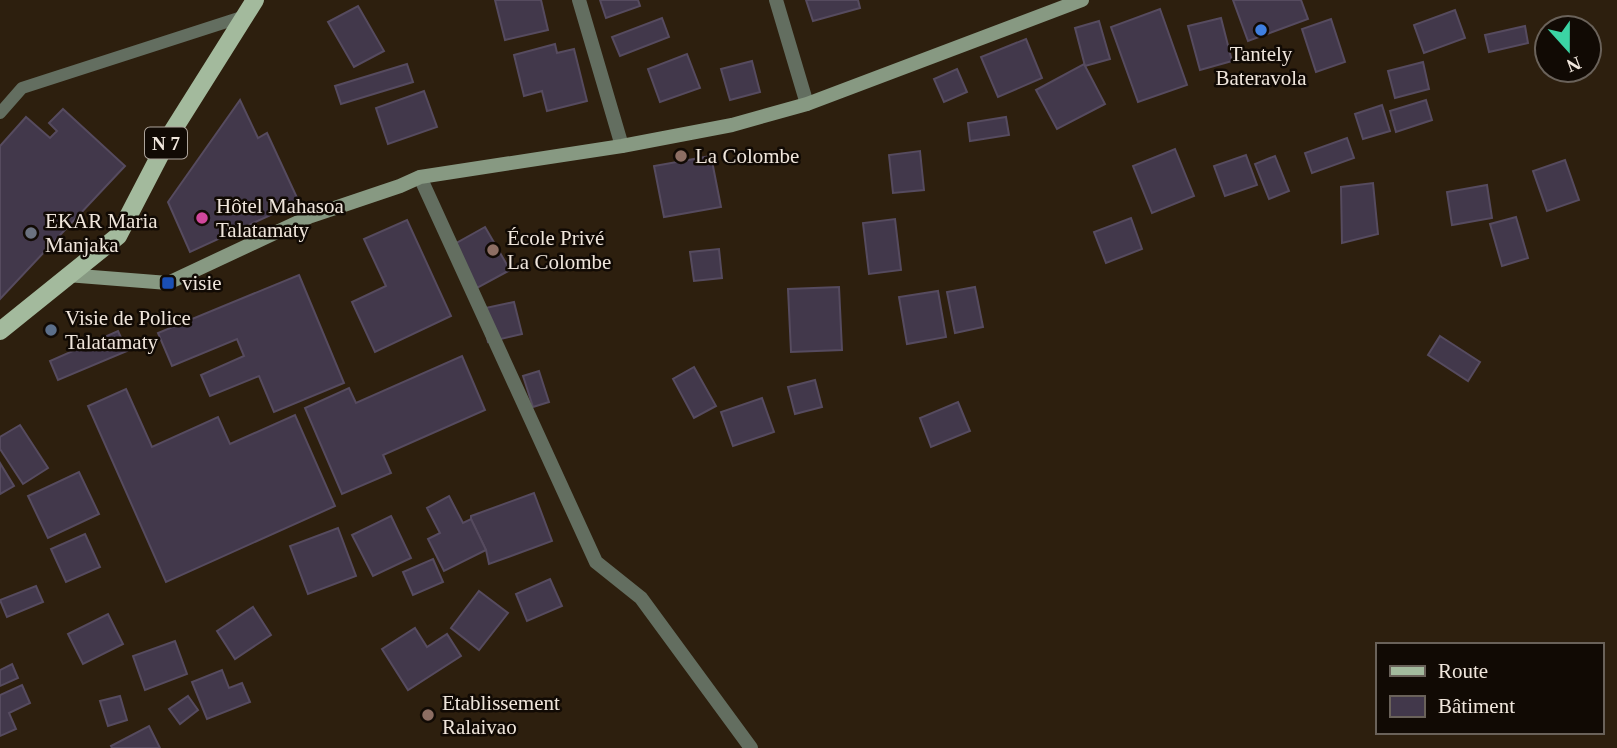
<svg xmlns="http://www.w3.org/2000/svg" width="1617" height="748" font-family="Georgia,serif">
  <rect width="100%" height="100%" fill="#2d1f0e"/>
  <g fill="#42384b" stroke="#564b5f" stroke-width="2">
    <polygon points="495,0 541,0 548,30 505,40"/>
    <polygon points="600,0 638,0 640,6 606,18"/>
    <polygon points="806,0 858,0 860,8 813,21"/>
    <polygon points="1233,0 1301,0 1308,19 1248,41"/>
    <polygon points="358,6 384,51 354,67 328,22"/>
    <polygon points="1160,9 1187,85 1138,102 1111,27"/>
    <polygon points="1455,10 1465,38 1424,53 1414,25"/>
    <polygon points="662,18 669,37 620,56 612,37"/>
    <polygon points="1221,18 1232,61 1200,70 1188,26"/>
    <polygon points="1331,19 1345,62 1316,72 1302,29"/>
    <polygon points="1099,21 1110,59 1085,66 1075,28"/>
    <polygon points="1525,26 1528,43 1489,52 1485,35"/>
    <polygon points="1026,39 1042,78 998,97 981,57"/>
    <polygon points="555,44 557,53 574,49 587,101 547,111 542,91 524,96 514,55"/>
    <polygon points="687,54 700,88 660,102 648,69"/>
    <polygon points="752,61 760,92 730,100 721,69"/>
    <polygon points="1423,62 1429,89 1395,98 1388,71"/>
    <polygon points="407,64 413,82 341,104 335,86"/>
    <polygon points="1084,64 1105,104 1057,129 1036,90"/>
    <polygon points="957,69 967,92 944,102 934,79"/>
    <polygon points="424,91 437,127 388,144 376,108"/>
    <polygon points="240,100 258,138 267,133 299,202 190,252 168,202"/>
    <polygon points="1426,100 1432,120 1396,132 1390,111"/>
    <polygon points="1382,105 1390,131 1363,139 1355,114"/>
    <polygon points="63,109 125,166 0,299 0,146 26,117 50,138 57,131 49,123"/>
    <polygon points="1006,117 1009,135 970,141 968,123"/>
    <polygon points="1347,138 1354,158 1312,173 1305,153"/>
    <polygon points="1175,149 1194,196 1152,213 1133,166"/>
    <polygon points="920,151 924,190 893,193 889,155"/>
    <polygon points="1246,155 1257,185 1225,196 1214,166"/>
    <polygon points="711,156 721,207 664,217 654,166"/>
    <polygon points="1275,156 1289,191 1269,199 1255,164"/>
    <polygon points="1565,160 1579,200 1547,211 1533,171"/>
    <polygon points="1373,183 1378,234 1342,243 1341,187"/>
    <polygon points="1487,185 1492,218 1452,225 1447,192"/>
    <polygon points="1516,217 1528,258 1502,266 1490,224"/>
    <polygon points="1131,218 1142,249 1106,263 1094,232"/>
    <polygon points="895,219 901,270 869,274 863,223"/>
    <polygon points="407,220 451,316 375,352 352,302 386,286 364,239"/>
    <polygon points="485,227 510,270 477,288 453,245"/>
    <polygon points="719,249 722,278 694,281 690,252"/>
    <polygon points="299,275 344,383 274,412 259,376 210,396 201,375 244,356 237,339 172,366 158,333"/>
    <polygon points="839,287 842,350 791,352 788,289"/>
    <polygon points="975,287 983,327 955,333 947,292"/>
    <polygon points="938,291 946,337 907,344 899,297"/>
    <polygon points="514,302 522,334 488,342 481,309"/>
    <polygon points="118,331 127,351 58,380 50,361"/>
    <polygon points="1440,336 1480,362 1468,381 1428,355"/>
    <polygon points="462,356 485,410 383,455 391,473 342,494 305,408 349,388 356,403"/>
    <polygon points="694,367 716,406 694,418 673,379"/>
    <polygon points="539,371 549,402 533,407 523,376"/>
    <polygon points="815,380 822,407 795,414 788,387"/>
    <polygon points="126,389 152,447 218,417 230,444 295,415 335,506 166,582 88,406"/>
    <polygon points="762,398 774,432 733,446 721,412"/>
    <polygon points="958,402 970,431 931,447 920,418"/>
    <polygon points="20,425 48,468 23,484 0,449 0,437"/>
    <polygon points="0,463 14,486 0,494"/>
    <polygon points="79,472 99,514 48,538 28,496"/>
    <polygon points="534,493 552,541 489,564 486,550 471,519 471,516"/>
    <polygon points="449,496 463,523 471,519 486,550 444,571 428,539 440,533 427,508"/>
    <polygon points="391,516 411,558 373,576 352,535"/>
    <polygon points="338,528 356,576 308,594 290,546"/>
    <polygon points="85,534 100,567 66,582 51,549"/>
    <polygon points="433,559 443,582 413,595 403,572"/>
    <polygon points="550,579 562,606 527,621 516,594"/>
    <polygon points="36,586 43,602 7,617 0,600"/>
    <polygon points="479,591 508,613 479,650 451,628"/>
    <polygon points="253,607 271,635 235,659 217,631"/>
    <polygon points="108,614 123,644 83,664 68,634"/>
    <polygon points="415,628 427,647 447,634 461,656 408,690 382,649"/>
    <polygon points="175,641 187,674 145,690 133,656"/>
    <polygon points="12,664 18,678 0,686 0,670"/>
    <polygon points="222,670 229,688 242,683 250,702 207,719 192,682"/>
    <polygon points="22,685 30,703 9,713 16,729 0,736 0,695"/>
    <polygon points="120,696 127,720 108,726 100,701"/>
    <polygon points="188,696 198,710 180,724 169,709"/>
    <polygon points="149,726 160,748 112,748 111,746"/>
  </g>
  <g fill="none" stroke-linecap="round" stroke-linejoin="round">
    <polyline stroke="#636e60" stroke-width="12" points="0,113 22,88 245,16"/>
    <g stroke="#636e60" stroke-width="14">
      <polyline points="579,0 622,146"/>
      <polyline points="776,0 807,104"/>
      <polyline points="420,177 596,562 641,598 751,748"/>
    </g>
    <polyline stroke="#879982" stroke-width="14" points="67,275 168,283 311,216 400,186 420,177 622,146 732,125 807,104 1082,0"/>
    <polyline stroke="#a3ba9d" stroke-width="18" points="0,331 118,236 172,132 255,0"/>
  </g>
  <circle fill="#3f7fe0" stroke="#110a04" stroke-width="2.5" cx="1261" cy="30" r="7"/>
  <g fill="#8d6e63" stroke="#110a04" stroke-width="2.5">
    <circle cx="681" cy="156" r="7"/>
    <circle cx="493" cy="250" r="7"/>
    <circle cx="428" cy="715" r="7"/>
  </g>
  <circle fill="#d1479c" stroke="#110a04" stroke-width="2.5" cx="202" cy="218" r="7"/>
  <circle fill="#6b7280" stroke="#110a04" stroke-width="2.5" cx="31" cy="233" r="7"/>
  <rect fill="#1a4fb4" stroke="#110a04" stroke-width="2.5" x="161" y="276" width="14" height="14" rx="3.5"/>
  <circle fill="#5c6f8a" stroke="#110a04" stroke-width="2.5" cx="51" cy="330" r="7"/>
  <g text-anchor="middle" stroke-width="5" stroke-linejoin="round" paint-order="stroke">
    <rect fill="#110a04" stroke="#ada49b" stroke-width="2" x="145" y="127.5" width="42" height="31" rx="5"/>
    <g font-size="19" font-weight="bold" fill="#f0e6dc">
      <text x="166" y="150">N 7</text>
    </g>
    <g font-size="21" fill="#f0e6dc" stroke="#110a04" text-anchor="start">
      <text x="1261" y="61" text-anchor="middle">Tantely<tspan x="1261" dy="24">Bateravola</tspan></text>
      <text x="695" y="163">La Colombe</text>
      <text x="216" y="213">Hôtel Mahasoa<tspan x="216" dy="24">Talatamaty</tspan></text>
      <text x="45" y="228">EKAR Maria<tspan x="45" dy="24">Manjaka</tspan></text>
      <text x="507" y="245">École Privé<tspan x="507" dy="24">La Colombe</tspan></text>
      <text x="182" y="290">visie</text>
      <text x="65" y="325">Visie de Police<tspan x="65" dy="24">Talatamaty</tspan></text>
      <text x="442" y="710">Etablissement<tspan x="442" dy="24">Ralaivao</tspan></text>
    </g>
  </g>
  <rect x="1376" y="643" width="228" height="91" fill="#110a04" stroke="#6a625a" stroke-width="2"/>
  <rect x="1390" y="666" width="35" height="10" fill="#a3ba9d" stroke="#6a625a" stroke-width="2"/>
  <text x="1438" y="678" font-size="21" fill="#f0e6dc">Route</text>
  <rect x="1390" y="696" width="35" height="21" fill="#42384b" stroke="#6a625a" stroke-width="2"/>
  <text x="1438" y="713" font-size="21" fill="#f0e6dc">Bâtiment</text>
  <g transform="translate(1568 49) rotate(159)"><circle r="33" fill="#110a04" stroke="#6a625a" stroke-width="2"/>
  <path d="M0-5L12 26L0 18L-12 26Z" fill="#3bd4a4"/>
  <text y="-10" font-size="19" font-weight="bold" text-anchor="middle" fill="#f0e6dc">N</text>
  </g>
</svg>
